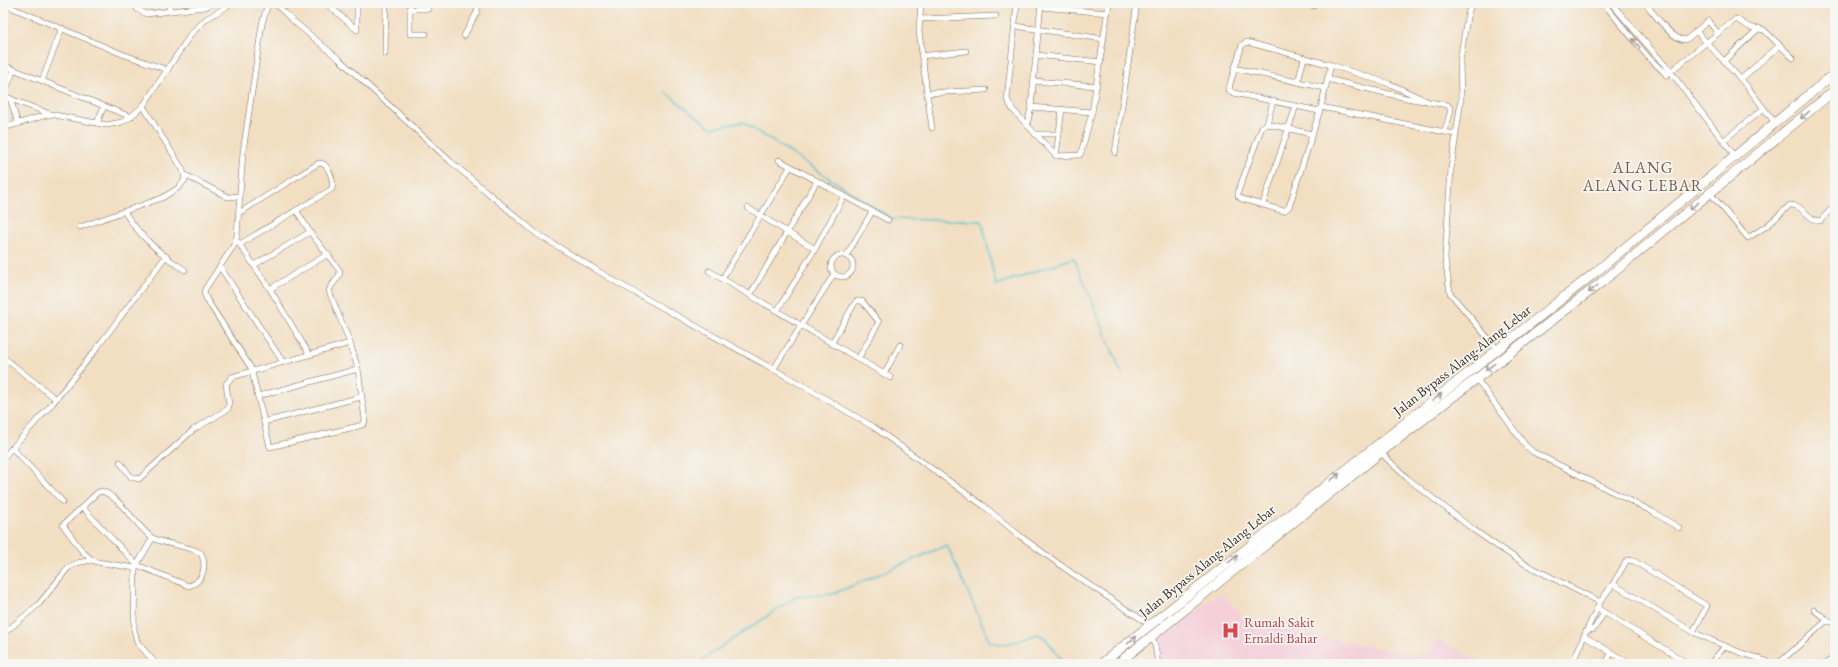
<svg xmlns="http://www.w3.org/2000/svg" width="1838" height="667" font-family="'EB Garamond',serif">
  <rect width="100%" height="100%" fill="#f6f6f2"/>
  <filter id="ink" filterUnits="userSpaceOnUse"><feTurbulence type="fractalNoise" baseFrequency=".025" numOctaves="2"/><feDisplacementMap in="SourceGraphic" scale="8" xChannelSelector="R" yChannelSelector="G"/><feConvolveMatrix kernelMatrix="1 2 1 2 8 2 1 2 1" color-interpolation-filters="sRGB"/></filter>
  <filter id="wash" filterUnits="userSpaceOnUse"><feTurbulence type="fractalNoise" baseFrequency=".012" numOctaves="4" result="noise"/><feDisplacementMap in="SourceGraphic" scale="16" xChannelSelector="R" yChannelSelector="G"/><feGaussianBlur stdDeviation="0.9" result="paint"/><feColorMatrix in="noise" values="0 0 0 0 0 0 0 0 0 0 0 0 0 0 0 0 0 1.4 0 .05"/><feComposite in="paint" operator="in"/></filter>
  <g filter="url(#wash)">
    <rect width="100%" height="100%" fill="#f2dfc2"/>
    <polygon fill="#f5cfda" points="1221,593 1248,622 1427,658 1437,639 1485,664 1160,664 1157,642"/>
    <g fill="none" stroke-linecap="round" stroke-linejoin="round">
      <g stroke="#56c3cf" stroke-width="1.5">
        <polyline points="665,92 711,128 743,122 892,219 982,221 996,285 1074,258 1122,374"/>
        <path d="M 703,664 L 703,659 L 796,597 L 833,594 L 947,545 L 990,642 C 1006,647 1022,640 1037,634 L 1044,637 L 1065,664"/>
      </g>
    </g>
  </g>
  <g filter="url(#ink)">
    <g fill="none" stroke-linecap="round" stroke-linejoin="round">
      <defs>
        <g id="street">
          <polyline points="136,3 137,9 146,14 205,7 215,3"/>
          <polyline points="168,3 170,10"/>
          <path d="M 268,3 L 262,24 L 243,152 L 237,235 L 234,245 L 205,289 L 204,293 L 207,300 L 251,368 L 270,447 L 359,426 L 364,424 L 365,420 L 358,369 L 350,343 L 329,291 C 331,283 340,279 340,271 L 310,232 L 296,210"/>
          <polyline points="275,3 291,19 340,60 450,161 537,234 618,283 811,390 875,428 984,506 1020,536 1073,574 1150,625"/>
          <polyline points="326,3 357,30 357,3"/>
          <polyline points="410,3 410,34 426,34"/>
          <polyline points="921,3 919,31 927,93 986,90"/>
          <polyline points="1017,3 1007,99 1013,110 1056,156 1080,155 1081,153 1092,112 1109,3"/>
          <polyline points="1466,3 1471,5 1480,3"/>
          <polyline points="1603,3 1649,58 1667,75"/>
          <polyline points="1611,3 1670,71 1735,156"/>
          <path d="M 1645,3 C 1653,12 1675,45 1687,39 L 1708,21 L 1718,33"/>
          <polyline points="3,4 122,54 168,70"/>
          <polyline points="1471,5 1467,17 1460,61 1461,100 1451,169 1445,258 1450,293 1498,350"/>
          <polyline points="1313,6 1313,3"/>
          <polyline points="1041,7 1108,13"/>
          <polyline points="410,9 428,9"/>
          <polyline points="920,19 996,16"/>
          <polyline points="1015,26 1104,39"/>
          <polyline points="1696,31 1746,85 1775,123"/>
          <polyline points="464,36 477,12 478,3"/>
          <polyline points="385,54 386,3"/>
          <polyline points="1036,55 1101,62"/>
          <polyline points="921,56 966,51"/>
          <polyline points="1724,61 1759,28"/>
          <polyline points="3,65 131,117"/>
          <polyline points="1234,68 1325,88"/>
          <polyline points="1666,75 1736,19 1749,27 1764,30 1793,58"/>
          <polyline points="1327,79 1406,98 1423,101"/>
          <polyline points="1741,79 1780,45"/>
          <polyline points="42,81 62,28"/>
          <polyline points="1034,81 1097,86"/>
          <polyline points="1298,82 1304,58"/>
          <polyline points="927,93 932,128"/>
          <polyline points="3,96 50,114"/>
          <polyline points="3,97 14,69"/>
          <polyline points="10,98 18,124"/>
          <polyline points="1031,107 1092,112"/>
          <polyline points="1321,107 1331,65"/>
          <polyline points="1319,111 1234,93 1229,90 1230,84 1242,45 1247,42 1254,44 1331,65 1390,84 1429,102 1448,105 1451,110 1445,131"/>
          <polyline points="97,123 104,106"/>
          <polyline points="1267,124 1273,101"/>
          <polyline points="1027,125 1031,107 1041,3"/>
          <polyline points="3,128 50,114 107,125 122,122 129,118 143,106 191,34 206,19 233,3"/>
          <polyline points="1035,134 1059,134"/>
          <polyline points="1312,134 1272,125 1267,124 1262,127 1238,192 1238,196 1242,199 1284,211 1289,207 1321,107 1455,134"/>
          <polyline points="1724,140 1763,109"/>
          <polyline points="1115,153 1137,3"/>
          <polyline points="1056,156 1062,109"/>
          <polyline points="779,160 888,220"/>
          <polyline points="185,175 228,197 240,196"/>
          <path d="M 1710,193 L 1748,238 L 1768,225 L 1790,205 C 1803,204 1808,221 1820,221 L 1835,205"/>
          <polyline points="1263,204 1296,106"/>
          <polyline points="748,208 815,249"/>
          <path d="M 124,211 C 138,235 162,256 185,270"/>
          <path d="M 239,213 L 319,163 L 324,164 C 330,170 334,181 332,189 L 240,244"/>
          <polyline points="80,227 162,198 178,188 185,180 183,170 143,106"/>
          <polyline points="238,242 270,289 309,354"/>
          <circle cx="842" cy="266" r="11"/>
          <polyline points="846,256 872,212"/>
          <polyline points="254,265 310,232"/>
          <polyline points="220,267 283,362"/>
          <polyline points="709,271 891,378"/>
          <polyline points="722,279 790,167"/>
          <polyline points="270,289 328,254"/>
          <polyline points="750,295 817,181"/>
          <polyline points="777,311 815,249 844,196"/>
          <polyline points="831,344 856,301 862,301 879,322 858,359"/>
          <polyline points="3,357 56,399"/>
          <polyline points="773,370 834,274"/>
          <polyline points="884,374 900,345"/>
          <polyline points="1476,378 1526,446 1533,452 1653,512 1679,528"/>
          <polyline points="258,396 358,369"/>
          <polyline points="264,422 361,397"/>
          <polyline points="12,448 63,502"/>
          <polyline points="1379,451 1407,478 1474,530 1497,546 1525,564 1600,602 1613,584 1695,633 1739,652 1775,664"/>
          <polyline points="3,458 52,404 94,352 166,256"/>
          <polyline points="120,462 131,477 139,479 193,430 228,409 229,405 226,384 232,377 350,343"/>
          <polyline points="3,533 4,534"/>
          <polyline points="152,539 135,568 134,629 137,642 156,664"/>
          <polyline points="92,560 97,562 135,568"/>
          <polyline points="1613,584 1627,560 1634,561 1707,606 1693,632"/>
          <polyline points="1600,602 1584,636 1630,664"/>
          <polyline points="1597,608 1689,664"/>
          <polyline points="1814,610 1829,621"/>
          <polyline points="1586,631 1594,629 1604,613"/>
          <path d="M 3,634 L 39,604 L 68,568 L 77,563 L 92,560 L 82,551 L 63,525 L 97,493 L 101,491 C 117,494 138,527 151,537 C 160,544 188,545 201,553 C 207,566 204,581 189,586 L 137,565 L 82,507"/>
          <polyline points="1151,637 1155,645 1158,664"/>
          <polyline points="1572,664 1584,636"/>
          <polyline points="1606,664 1611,653"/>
          <polyline points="1710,664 1725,646"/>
          <polyline points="1778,664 1825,622 1829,621 1835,623"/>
          <polyline points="1826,664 1835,656"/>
        </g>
        <g id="highway">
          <polyline points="1101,664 1597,271 1835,73"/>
          <polyline points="1117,664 1380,453 1602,282 1835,90"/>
        </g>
      </defs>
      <use href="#street" stroke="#7b6957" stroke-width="6"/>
      <use href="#highway" stroke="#7b6957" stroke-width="10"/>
      <use href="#street" stroke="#fff" stroke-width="5"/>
      <use href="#highway" stroke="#fff" stroke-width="9"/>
    </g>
    <defs><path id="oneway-shaft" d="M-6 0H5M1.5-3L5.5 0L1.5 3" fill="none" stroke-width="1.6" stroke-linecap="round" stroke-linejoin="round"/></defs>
    <g stroke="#a79f9a">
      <use href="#oneway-shaft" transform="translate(1636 43) rotate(-130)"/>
      <use href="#oneway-shaft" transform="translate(1805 115) rotate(140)"/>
      <use href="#oneway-shaft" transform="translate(1694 206) rotate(141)"/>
      <use href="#oneway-shaft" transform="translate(1593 289) rotate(142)"/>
      <use href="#oneway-shaft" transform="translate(1490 367) rotate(143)"/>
      <use href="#oneway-shaft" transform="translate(1437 397) rotate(-38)"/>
      <use href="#oneway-shaft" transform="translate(1335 477) rotate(-38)"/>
      <use href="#oneway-shaft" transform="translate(1233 559) rotate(-38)"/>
      <use href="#oneway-shaft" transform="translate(1132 640) rotate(-39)"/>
    </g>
  </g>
  <defs>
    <symbol id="hospital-bare" viewBox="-9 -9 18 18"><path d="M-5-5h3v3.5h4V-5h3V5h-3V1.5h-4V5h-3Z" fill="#e0444e" stroke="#f6f6f2" stroke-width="2.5" paint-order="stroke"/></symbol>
  </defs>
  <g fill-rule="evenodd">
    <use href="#hospital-bare" x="1218" y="618" width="25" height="25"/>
  </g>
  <g text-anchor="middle" stroke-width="3.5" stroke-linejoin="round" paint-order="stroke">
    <g font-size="14" fill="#3b2a1e" stroke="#f6f6f2">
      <text transform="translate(1462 360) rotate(-38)" y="5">Jalan Bypass Alang-Alang Lebar</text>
      <text transform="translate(1207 561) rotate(-39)" y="5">Jalan Bypass Alang-Alang Lebar</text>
    </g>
    <g font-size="14" fill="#be3a42" stroke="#f6f6f2" text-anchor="start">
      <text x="1244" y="627">Rumah Sakit<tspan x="1244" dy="16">Ernaldi Bahar</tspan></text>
    </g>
    <g font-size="16" letter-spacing="1" fill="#785b4d" stroke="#f6f6f2">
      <text x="1643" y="173">ALANG<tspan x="1643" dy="18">ALANG LEBAR</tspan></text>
    </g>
  </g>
  <rect width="1838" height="667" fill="none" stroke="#f6f6f2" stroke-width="16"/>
</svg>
